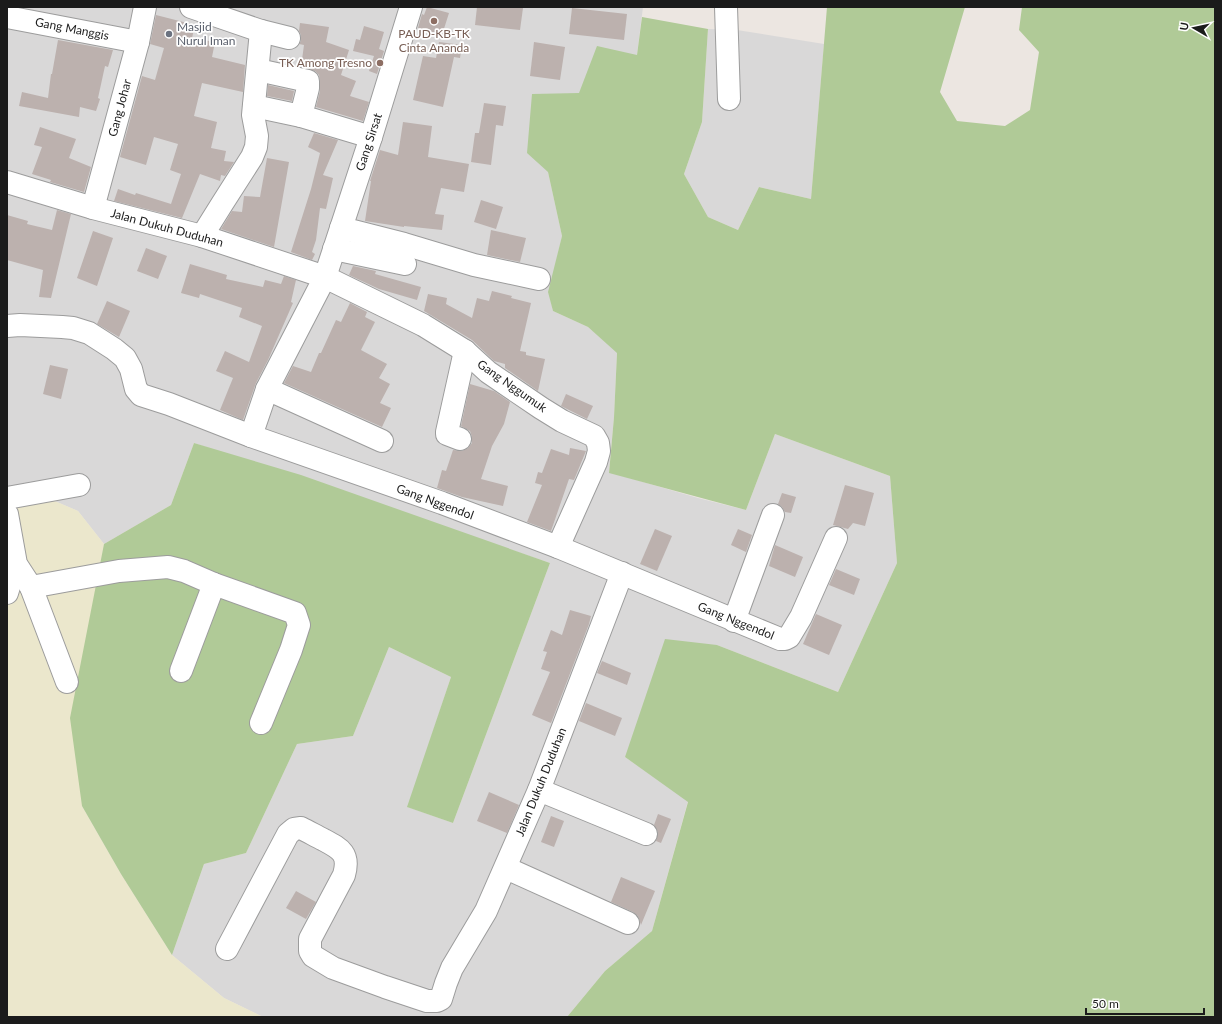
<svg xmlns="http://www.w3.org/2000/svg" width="1222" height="1024" font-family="Lato,sans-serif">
  <rect width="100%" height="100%" fill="#ece6e1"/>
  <g fill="#d9d8d8">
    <polygon points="7,7 643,7 637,55 579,93 548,172 562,236 549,292 553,311 588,327 617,352 614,417 609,472 698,498 746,510 775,434 890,476 897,563 838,692 717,645 625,757 688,801 652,931 605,971 567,1017 263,1017 224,998 172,955 204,864 246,853 297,744 353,736 389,647 451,677 408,807 453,823 550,563 194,443 171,505 104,544 78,511 36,493 7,500"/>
    <polygon points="708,29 737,30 824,44 811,199 759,187 738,230 708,217 684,174 702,122"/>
  </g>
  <polygon fill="#ebe7cc" points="36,493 78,511 104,544 85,649 82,806 121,874 172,955 224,998 263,1017 7,1017 7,500"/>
  <g fill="#b0ca97">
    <path d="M 827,7 L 965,7 L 940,92 L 957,121 L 1005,126 L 1030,110 L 1039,52 L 1019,30 L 1022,7 L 1215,7 L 1215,1017 L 567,1017 L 605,971 L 652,931 L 688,802 L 625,757 L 665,639 L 717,645 L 838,692 L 897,563 L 890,476 L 775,434 L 746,510 C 700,498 655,485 609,473 L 614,417 L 617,353 L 588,327 L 553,311 L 548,292 L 562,236 L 548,172 L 527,153 L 532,94 L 579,93 L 597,46 L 637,55 L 642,17 L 708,29 L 702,122 L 684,174 L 708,217 L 738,230 L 759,187 L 811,199 Z"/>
    <polygon points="194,443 301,475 550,563 453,823 407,807 451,677 389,647 353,736 297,744 246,853 204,864 172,955 121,874 82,806 70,718 104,544 171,505"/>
  </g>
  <g fill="#bcb1ae">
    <polygon points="427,7 449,13 442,35 418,28 422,14 424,15"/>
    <polygon points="477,7 523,8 520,30 475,25"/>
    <polygon points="572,8 627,14 624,40 569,34"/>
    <polygon points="156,15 195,25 192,38 215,42 212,57 245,65 243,92 202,83 194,116 217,122 211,148 226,151 224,161 234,162 225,176 221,175 220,181 200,174 182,218 114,201 118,189 135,195 136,193 171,204 181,174 170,170 178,144 154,137 146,165 120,157 142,76 155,80 164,48 150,44"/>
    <polygon points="300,23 329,27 326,42 349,50 341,75 356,81 350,96 369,102 363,121 316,107 320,91 320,81 319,75 315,71 301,67 304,45 299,44 301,41 301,35 299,31"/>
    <polygon points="364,26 384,32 379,49 384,51 377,74 369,71 374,56 353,51 356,39 360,40"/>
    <polygon points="58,40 113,50 108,67 105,66 98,98 100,99 96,111 80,107 79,117 19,106 22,92 48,98 51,74 52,74"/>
    <polygon points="439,42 462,45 460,58 454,57 443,107 413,100 423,56 436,58"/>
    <polygon points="534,42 565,47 560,80 530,76"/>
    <polygon points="268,85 294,91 292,101 267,96"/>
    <polygon points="484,103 506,106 503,126 496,125 491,165 471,162 475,133 479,133"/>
    <polygon points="403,122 432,126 428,157 469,164 464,192 441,188 435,214 444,215 442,230 404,226 404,227 365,221 371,181 370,181 380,150 398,155"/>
    <polygon points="40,127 76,139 69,158 91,167 84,192 50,182 51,180 32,174 42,147 34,145"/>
    <polygon points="314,133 338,140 323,175 333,178 326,209 320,208 316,240 312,252 315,254 312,260 291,252 311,189 320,153 308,147"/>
    <polygon points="267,158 289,162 274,247 221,229 232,211 242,212 244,196 260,197"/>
    <polygon points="481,200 503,207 496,229 474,222"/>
    <polygon points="57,210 71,214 51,298 39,297 43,270 7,260 7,215 28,221 27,224 52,230"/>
    <polygon points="491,230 526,238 520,262 487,255"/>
    <polygon points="93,231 113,238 97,286 77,278"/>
    <polygon points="146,248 167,256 158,279 137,271"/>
    <polygon points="190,264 227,275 226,279 263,287 265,280 281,284 284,276 296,280 291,302 293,303 268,360 256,383 243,420 220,410 233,378 216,371 225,351 249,362 262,326 239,317 242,308 200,294 199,298 181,293"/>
    <polygon points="353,266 376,271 375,274 421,287 417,300 379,289 349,275"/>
    <polygon points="492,291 512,296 511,298 531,303 520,351 526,352 526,355 545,359 538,391 505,368 505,364 494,361 472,340 424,311 428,294 447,298 446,304 472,318 477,298 489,301"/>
    <polygon points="107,301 130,311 119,337 97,324"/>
    <polygon points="350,303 367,312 365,317 375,322 361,350 387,364 379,378 390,384 380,403 391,408 382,427 284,383 293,366 311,372 319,353 321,353 336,320 341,322"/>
    <polygon points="50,365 68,369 61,399 43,394"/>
    <polygon points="470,384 494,391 510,402 504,424 492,446 481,479 508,486 503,506 462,497 437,488 442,470 446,471 453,450 462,451 468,448 472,443 472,437 470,431 461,426"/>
    <polygon points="566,394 593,406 587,419 561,406"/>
    <polygon points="570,448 586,451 574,480 569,479 551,531 527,522 542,485 535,483 538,472 542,473 551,449 569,455"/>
    <polygon points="845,485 874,493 865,526 853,523 848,529 833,525"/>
    <polygon points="782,493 796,497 791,513 785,512 782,507 778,504"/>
    <polygon points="655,529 672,536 657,571 640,564"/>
    <polygon points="738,529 752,535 746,552 731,545"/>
    <polygon points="775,545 803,557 795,577 769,566"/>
    <polygon points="836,569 860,579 854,595 829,585"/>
    <polygon points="570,610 591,616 589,624 551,723 532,715 550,672 541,669 547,652 543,651 551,630 562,635"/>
    <polygon points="816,614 842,625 829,655 803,644"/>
    <polygon points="602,661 631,673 627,685 597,673"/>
    <polygon points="586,703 622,718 615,736 579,721"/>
    <polygon points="489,792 519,805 507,833 477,821"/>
    <polygon points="658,814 671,819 661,843 656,841 658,832 654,825"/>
    <polygon points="551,816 564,821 554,847 541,842"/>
    <polygon points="621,877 655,891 641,925 638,916 633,912 611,902"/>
    <polygon points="296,891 316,902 306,919 286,908"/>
  </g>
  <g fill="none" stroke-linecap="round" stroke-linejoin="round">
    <defs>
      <g id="minor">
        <polyline points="191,7 261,31 289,38"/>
        <polyline points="726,7 729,99"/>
        <polyline points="7,17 138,42"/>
        <polyline points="258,70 308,81 308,88 301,116 371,137"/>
        <polyline points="254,106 301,116"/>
        <polyline points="7,182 93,208 202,236 325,277 423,325 465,351 488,372 541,408 562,421 594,436 598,443 599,451 596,462 558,547"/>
        <polyline points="93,208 138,42 145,7"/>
        <polyline points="341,228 404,244 474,265 539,279"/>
        <polyline points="202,236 222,204 252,157 256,147 257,136 253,115 261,31"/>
        <polyline points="334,249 405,264"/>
        <polyline points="7,326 20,325 62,327 73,328 89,333 114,349 125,358 131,369 136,389 141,395 169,404 251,436 442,503 558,547 780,639 785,639 789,637 801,617 836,538"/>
        <polyline points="267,389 382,441"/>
        <polyline points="251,436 267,389 325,277 371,137 411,7"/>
        <polyline points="460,439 447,434 447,432 465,351"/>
        <polyline points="7,498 79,485"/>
        <polyline points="7,514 16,564 31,587 119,571 168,567 184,571 214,584 295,613 299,625 291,650 261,723"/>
        <polyline points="31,587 67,682"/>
        <polyline points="7,593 16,564"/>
        <polyline points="734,621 773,515"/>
        <polyline points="181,671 214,584"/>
        <polyline points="539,790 646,834"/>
        <polyline points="506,868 628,923"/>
        <path d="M 227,949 L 288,834 L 294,829 L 301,828 C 309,832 316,836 324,840 C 341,849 350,854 344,875 L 310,939 L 310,951 L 313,956 L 333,968 L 385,987 L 427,1001 L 437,1001 L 441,999 L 446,983 L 452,968 L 486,911 L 539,790 L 622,573"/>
      </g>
    </defs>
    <use href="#minor" stroke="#9c9c9c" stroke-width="24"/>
    <use href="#minor" stroke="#fff" stroke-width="22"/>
  </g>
  <g fill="#8d6e63" stroke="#fff" stroke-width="1.5">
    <circle cx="434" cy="21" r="4"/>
    <circle cx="380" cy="63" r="4"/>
  </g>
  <circle fill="#6b7280" stroke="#fff" stroke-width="1.5" cx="169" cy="34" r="4"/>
  <g text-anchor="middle" stroke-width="3.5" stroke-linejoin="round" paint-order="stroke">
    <g font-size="12" fill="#5b616d" stroke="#fff" text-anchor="start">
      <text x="177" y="31">Masjid<tspan x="177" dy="14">Nurul Iman</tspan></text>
    </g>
    <g font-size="12" fill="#1b1b1b" stroke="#fff">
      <text transform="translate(72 29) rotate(11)" y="4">Gang Manggis</text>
      <text transform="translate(120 108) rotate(-75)" y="4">Gang Johar</text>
      <text transform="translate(369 142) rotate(-72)" y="4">Gang Sirsat</text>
      <text transform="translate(167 228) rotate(15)" y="4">Jalan Dukuh Duduhan</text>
      <text transform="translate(512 386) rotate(35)" y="4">Gang Nggumuk</text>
      <text transform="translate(435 502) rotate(20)" y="4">Gang Nggendol</text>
      <text transform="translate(736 621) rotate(22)" y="4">Gang Nggendol</text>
      <text transform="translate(541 782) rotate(-68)" y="4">Jalan Dukuh Duduhan</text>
    </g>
    <g font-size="12" fill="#785e54" stroke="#fff">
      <text x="434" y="38">PAUD-KB-TK<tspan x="434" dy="14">Cinta Ananda</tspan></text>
      <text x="372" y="67" text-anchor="end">TK Among Tresno</text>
    </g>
  </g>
  <rect width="1222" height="1024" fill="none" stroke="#1b1b1b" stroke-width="16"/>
  <g transform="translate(1194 28) rotate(279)" stroke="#ffffff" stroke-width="3" paint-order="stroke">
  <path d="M0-3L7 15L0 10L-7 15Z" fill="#1b1b1b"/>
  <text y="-6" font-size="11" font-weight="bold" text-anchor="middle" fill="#1b1b1b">U</text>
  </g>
  <path d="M1086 1008v6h118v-6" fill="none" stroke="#1b1b1b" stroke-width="2"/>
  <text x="1092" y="1008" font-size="12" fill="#1b1b1b" stroke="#ffffff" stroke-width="3" paint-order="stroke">50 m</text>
</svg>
